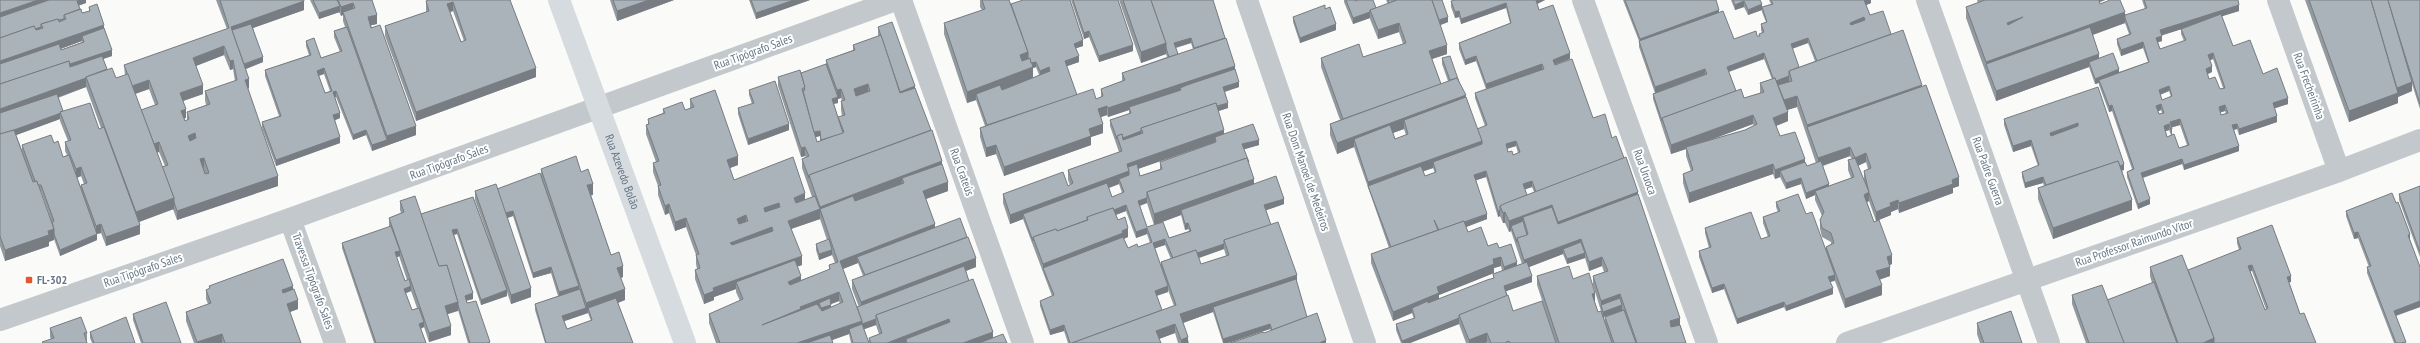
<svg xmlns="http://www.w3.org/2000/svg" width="2420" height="343" font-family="'PT Sans Narrow',sans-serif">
  <rect width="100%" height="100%" fill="#fafaf8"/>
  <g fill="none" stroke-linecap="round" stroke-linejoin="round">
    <g stroke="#c3c8cc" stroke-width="22">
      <polyline points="901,0 1023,343"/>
      <polyline points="1247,0 1365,343"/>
      <polyline points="1583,0 1707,343"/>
      <polyline points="1927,0 2049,343"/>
      <polyline points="2278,0 2339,171"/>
      <polyline points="290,219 335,343"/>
      <polyline points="0,320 290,219 896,0"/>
      <polyline points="1847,343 2339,171 2420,140"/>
    </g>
    <path stroke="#d6dbdf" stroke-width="22" id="s1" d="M 559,0 L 685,343"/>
  </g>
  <g fill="#929a9f" fill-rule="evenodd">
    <path d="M 0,0 L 86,0 L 86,3 L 78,6 L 82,13 L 89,11 L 89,7 L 104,28 L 112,56 L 103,59 L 107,69 L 116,78 L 125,76 L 124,65 L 227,29 L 216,0 L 304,0 L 304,10 L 253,28 L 263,62 L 246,69 L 249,88 L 248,89 L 278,186 L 177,220 L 173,209 L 139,222 L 140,234 L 106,246 L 101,233 L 97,234 L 97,240 L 60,256 L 54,239 L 49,242 L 49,246 L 5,261 L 0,246 ZM 82,41 L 82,42 L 61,50 L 61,49 ZM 224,55 L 230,70 L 233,69 L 235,81 L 205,91 L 205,100 L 206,105 L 187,112 L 187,121 L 185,121 L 184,118 L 186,118 L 183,101 L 203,94 L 196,66 ZM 86,87 L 101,128 L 99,129 L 63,111 L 58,98 ZM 149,89 L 155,105 L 141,110 L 135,94 ZM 60,119 L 60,121 L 68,141 L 65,142 L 65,151 L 67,155 L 63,157 L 54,143 L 22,145 L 22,150 L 16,135 ZM 157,152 L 159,152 L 165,166 L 162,167 ZM 81,176 L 84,184 L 81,185 L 81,188 L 77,178 ZM 40,191 L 41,191 L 52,222 Z"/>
    <path d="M 310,0 L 372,0 L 377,24 L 371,25 L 416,135 L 372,151 L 366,135 L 353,140 L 336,97 L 335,97 L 340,118 L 335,120 L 340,143 L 276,166 L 262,128 L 262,122 L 279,116 L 265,76 L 265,70 L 309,55 L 306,46 L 306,41 L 321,58 L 340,52 L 334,37 L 334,31 L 345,27 L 343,21 L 343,15 L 341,16 L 339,12 L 319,19 ZM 324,74 L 330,91 L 325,93 L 319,76 Z"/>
    <path d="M 510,0 L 536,77 L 416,121 L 385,36 L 385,26 L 426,12 L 426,1 ZM 453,11 L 464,41 L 461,42 L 450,12 Z"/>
    <polygon points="610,0 674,0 617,21"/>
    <polygon points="749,0 810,0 756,19"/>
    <path d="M 980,0 L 1009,0 L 1011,4 L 1083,46 L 1076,48 L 1079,62 L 1066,66 L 1077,95 L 1096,99 L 1101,97 L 1101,89 L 1122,81 L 1122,73 L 1167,57 L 1166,54 L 1141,63 L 1119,0 L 1213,0 L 1235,69 L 1239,87 L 1225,92 L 1228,108 L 1218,111 L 1224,134 L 1259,145 L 1244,149 L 1249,164 L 1254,184 L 1284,204 L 1266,210 L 1271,225 L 1297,283 L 1307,317 L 1326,343 L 1264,333 L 1271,331 L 1270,329 L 1228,343 L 1223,343 L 1213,312 L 1183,323 L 1189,343 L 1178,343 L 1175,333 L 1159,339 L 1161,343 L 1068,343 L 1064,331 L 1050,335 L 1040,306 L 1040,301 L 1052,296 L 1023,219 L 1010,224 L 1003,203 L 1003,194 L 1068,186 L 1070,185 L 1068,180 L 1068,170 L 1119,152 L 1110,126 L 1110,120 L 1129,114 L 1129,110 L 1108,117 L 1107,115 L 1101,117 L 1103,133 L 1091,137 L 1091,145 L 1004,176 L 996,154 L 986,157 L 980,137 L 980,128 L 985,126 L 976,100 L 967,103 L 944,34 L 944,23 L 982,10 L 980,7 ZM 1191,43 L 1193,49 L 1178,54 L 1176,48 ZM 1036,67 L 1039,75 L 1033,78 L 1033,68 ZM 1213,143 L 1160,162 L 1160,169 L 1140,176 L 1138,169 ZM 1119,184 L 1122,193 L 1112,197 L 1109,188 ZM 1147,203 L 1154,225 L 1181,215 L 1185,230 L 1188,229 L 1189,231 L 1169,238 L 1147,227 L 1140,206 ZM 1126,211 L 1136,238 L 1147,234 L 1150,243 L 1138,247 L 1128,248 L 1124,239 L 1128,237 L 1118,220 L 1116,215 ZM 1165,245 L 1171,259 L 1161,262 L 1161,268 L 1155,248 ZM 1224,249 L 1226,256 L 1201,264 L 1198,258 ZM 1168,290 L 1174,306 L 1162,310 L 1157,296 L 1168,292 Z"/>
    <polygon points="1071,0 1118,0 1133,51 1099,62 1089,37 1084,39"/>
    <path d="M 1344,0 L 1355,0 L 1355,1 L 1376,8 L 1388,4 L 1386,0 L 1442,0 L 1448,22 L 1440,25 L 1447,54 L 1432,59 L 1441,84 L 1448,81 L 1442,64 L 1442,58 L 1459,82 L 1466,97 L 1477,129 L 1485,126 L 1475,98 L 1475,93 L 1486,89 L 1476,61 L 1465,65 L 1459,49 L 1459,43 L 1510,23 L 1506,8 L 1461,24 L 1459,17 L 1455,18 L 1451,7 L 1451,1 L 1453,1 L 1453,0 L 1545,0 L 1537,4 L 1539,10 L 1570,59 L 1555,65 L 1593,118 L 1612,138 L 1638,194 L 1686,343 L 1556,343 L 1537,285 L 1537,276 L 1573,279 L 1595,302 L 1595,303 L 1598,312 L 1601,311 L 1593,285 L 1593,276 L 1604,272 L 1602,266 L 1589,271 L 1585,258 L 1567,264 L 1563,254 L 1529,267 L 1532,282 L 1506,291 L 1513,311 L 1556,343 L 1487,343 L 1487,342 L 1486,343 L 1466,343 L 1459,324 L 1410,343 L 1401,343 L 1396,330 L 1396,324 L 1414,319 L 1412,313 L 1393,321 L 1371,263 L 1371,254 L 1389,248 L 1354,147 L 1337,154 L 1330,135 L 1330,124 L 1340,120 L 1321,67 L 1321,58 L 1363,57 L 1403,44 L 1399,32 L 1378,39 L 1370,19 L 1370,18 L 1353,24 L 1344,2 ZM 1404,129 L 1406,135 L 1395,139 L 1393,133 ZM 1516,146 L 1518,153 L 1513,155 L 1508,152 L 1507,149 ZM 1433,168 L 1435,173 L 1425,176 L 1423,171 ZM 1486,177 L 1498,217 L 1500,216 L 1503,223 L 1505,223 L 1509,232 L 1511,231 L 1522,264 L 1517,266 L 1499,248 L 1488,246 L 1468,232 L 1466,227 L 1487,219 L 1476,180 ZM 1532,187 L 1534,192 L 1527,195 L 1525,189 ZM 1501,266 L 1502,271 L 1493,274 L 1493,278 L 1439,299 L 1439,295 L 1494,273 L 1494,268 ZM 1622,310 L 1623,311 L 1605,317 L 1605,322 L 1604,317 Z"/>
    <path d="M 1623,0 L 1716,0 L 1719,12 L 1734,39 L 1759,36 L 1759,34 L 1762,33 L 1761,30 L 1761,24 L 1766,22 L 1762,12 L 1762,7 L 1771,4 L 1769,0 L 1871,0 L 1871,3 L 1866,5 L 1870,15 L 1891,34 L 1922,86 L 1959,186 L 1953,188 L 1953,193 L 1899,213 L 1898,209 L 1891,212 L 1891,215 L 1879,220 L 1892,264 L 1890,265 L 1890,276 L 1880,279 L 1882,295 L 1845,308 L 1835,281 L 1830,282 L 1833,294 L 1786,311 L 1784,307 L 1737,324 L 1724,289 L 1712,293 L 1699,257 L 1699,251 L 1709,248 L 1705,233 L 1705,228 L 1761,239 L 1768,237 L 1763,223 L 1763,217 L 1778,212 L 1776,207 L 1776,202 L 1806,214 L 1826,249 L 1826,247 L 1831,244 L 1831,242 L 1822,237 L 1820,229 L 1820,220 L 1822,216 L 1815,200 L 1815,195 L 1806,199 L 1801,184 L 1786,189 L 1780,177 L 1775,179 L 1773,174 L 1689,203 L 1683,183 L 1683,174 L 1691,171 L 1686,156 L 1686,149 L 1671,154 L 1653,99 L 1653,94 L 1655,93 L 1639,47 L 1639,41 ZM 1808,43 L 1815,61 L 1799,67 L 1792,49 ZM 1764,59 L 1772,79 L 1760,83 L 1760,93 L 1744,98 L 1736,91 L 1729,72 ZM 1797,107 L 1816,163 L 1807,166 L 1805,162 L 1780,136 L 1776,126 L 1788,121 L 1787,110 ZM 1753,124 L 1754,126 L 1745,130 L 1707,141 ZM 1850,156 L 1852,159 L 1848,160 L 1848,170 L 1851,178 L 1829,186 L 1823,166 ZM 1866,162 L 1868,169 L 1864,171 L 1864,181 L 1858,166 ZM 1869,201 L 1876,221 L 1874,222 L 1867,202 Z"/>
    <polygon points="1731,0 1760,0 1762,10 1748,15 1744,7 1735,10"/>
    <path d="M 1977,0 L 2105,0 L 2100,2 L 2100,4 L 2125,15 L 2145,9 L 2142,0 L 2238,0 L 2239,11 L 2221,16 L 2233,46 L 2263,74 L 2288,104 L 2274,108 L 2277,122 L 2239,135 L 2237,129 L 2234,130 L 2239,151 L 2184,170 L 2182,164 L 2143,178 L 2150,204 L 2138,209 L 2127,177 L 2127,172 L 2132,169 L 2112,111 L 2109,112 L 2099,85 L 2099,83 L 2095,84 L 2089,67 L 1996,101 L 1966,18 L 1966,7 L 1978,3 ZM 2125,23 L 2129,34 L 2117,39 L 2117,44 L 2121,56 L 2143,48 L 2148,62 L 2119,72 L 2099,58 L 2093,35 ZM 2181,29 L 2181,34 L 2184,41 L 2160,49 L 2158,42 L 2162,41 L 2162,35 ZM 2213,59 L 2223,88 L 2220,89 L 2209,79 L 2207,74 L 2212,72 L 2210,60 ZM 2169,91 L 2171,97 L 2162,100 L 2160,95 ZM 2161,110 L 2162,113 L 2159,114 L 2158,111 ZM 2225,111 L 2226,114 L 2221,115 L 2220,112 ZM 2180,125 L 2187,145 L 2179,148 L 2167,137 L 2165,131 L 2169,130 L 2171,135 L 2172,127 Z"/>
    <polygon points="2305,0 2420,0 2420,109 2412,84 2412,91 2398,97 2398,103 2349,122"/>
    <polygon points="1325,9 1336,30 1300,43 1293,22 1293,17"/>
    <path d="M 878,27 L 915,88 L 942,164 L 948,191 L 926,199 L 935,227 L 976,267 L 966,271 L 969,281 L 993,338 L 1007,343 L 851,343 L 849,334 L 832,340 L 833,343 L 716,343 L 709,323 L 709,314 L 740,301 L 736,292 L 736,289 L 714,297 L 714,300 L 704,304 L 695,279 L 695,270 L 697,269 L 696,264 L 696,255 L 686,227 L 675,231 L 669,213 L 665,215 L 658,195 L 658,186 L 653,172 L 653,163 L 656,162 L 646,134 L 646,125 L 648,124 L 648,119 L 663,113 L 663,109 L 685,110 L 690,109 L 690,99 L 738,165 L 730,168 L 734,180 L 805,200 L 812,197 L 802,168 L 802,159 L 806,157 L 805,156 L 801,157 L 778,86 L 778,77 L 801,73 L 826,64 L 826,60 L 853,50 L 853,45 L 878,36 ZM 841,98 L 842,101 L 841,101 L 841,110 L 842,116 L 838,117 L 834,104 L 838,103 L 838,99 ZM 820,136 L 820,141 L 817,142 L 815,137 ZM 820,219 L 827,240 L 816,244 L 816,250 L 819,260 L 832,255 L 835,263 L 829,265 L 829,270 L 801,280 L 797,266 L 802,265 L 791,229 ZM 858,263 L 863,276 L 852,280 L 852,289 L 859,307 L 857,307 L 843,269 ZM 839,301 L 840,304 L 831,307 L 831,304 ZM 876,325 L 879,334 L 869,338 L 869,342 L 864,329 Z"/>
    <polygon points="749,90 789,130 748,145 738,114 738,108 752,104 749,95"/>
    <polygon points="2004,119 2124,170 2122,170 2132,210 2053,239 2038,199 2038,188 2044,186 2043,183 2025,188 2022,177 2022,172 2038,166 2031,146 2013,152 2004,125"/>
    <path d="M 541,169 L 581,172 L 593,195 L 591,195 L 611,255 L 623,277 L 621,278 L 625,300 L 618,303 L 633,343 L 545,343 L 535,310 L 535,304 L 558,296 L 551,273 L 533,278 L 513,216 L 507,218 L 531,297 L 511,304 L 507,292 L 507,296 L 481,305 L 457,234 L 454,235 L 473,299 L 466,301 L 467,303 L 490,343 L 468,343 L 458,310 L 447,314 L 451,335 L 429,342 L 424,327 L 421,329 L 426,343 L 374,343 L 342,248 L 342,243 L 389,227 L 389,218 L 401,213 L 400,210 L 400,201 L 421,214 L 473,197 L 493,250 L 475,200 L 475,191 L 497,189 L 541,174 ZM 399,256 L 407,280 L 405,281 L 396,257 ZM 411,291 L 417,308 L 412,310 L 406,293 ZM 588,313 L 591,321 L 567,329 L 564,321 Z"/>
    <polygon points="2420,186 2420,257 2399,200 2399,194"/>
    <polygon points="2346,211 2410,240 2420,267 2420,307 2396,316 2406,343 2394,343 2367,273 2367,267 2369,267 2358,238 2354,239 2346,216"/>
    <path d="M 2237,238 L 2291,282 L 2289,282 L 2300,314 L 2316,343 L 2086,343 L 2072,304 L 2072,295 L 2107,300 L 2152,283 L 2150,276 L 2150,267 L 2188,270 L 2239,250 L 2237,243 ZM 2250,271 L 2252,271 L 2266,309 L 2265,310 Z"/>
    <polygon points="209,286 293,290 298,309 290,312 301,343 194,343 186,321 186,312 208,304 206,299 206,290 209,289"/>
    <polygon points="133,314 181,343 141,343 133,320"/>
    <polygon points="1977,323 2022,343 1980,343 1977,334"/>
    <polygon points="50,328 87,333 87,341 51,339 50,337"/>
    <polygon points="90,332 135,343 92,343 90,338"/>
  </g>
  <g fill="#777d82">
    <polygon points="38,0 64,0 0,22 0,13"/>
    <polygon points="79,0 86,0 86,3 77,6 77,1"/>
    <polygon points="649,0 674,0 617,21 617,11"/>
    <polygon points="794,0 810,0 756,19 756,13"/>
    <polygon points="1535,0 1545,0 1535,5"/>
    <polygon points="1864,0 1871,0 1871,3 1864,6"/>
    <polygon points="2094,0 2105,0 2094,4"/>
    <polygon points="304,1 304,10 233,35 231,27"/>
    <polygon points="1744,1 1744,7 1735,10 1735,5"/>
    <polygon points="453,2 453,11 447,13 447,4"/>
    <polygon points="353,3 353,12 343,12 343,15 341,16 341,7"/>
    <polygon points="1506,3 1506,8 1461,24 1461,19"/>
    <polygon points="1762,4 1762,10 1748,15 1748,10"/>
    <polygon points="2239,5 2239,11 2160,36 2160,30"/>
    <polygon points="340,6 340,12 319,19 319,13"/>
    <polygon points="1719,10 1719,15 1640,45 1640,39"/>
    <polygon points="1459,11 1459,17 1455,18 1455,12"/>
    <polygon points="1370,12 1370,18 1353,24 1353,18"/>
    <polygon points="2125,12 2125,23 1989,72 1986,64 1986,73 1986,62"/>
    <polygon points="377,15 377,24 368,26 368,17"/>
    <polygon points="1448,17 1448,22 1438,26 1438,21"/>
    <polygon points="1864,17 1864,23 1850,28 1850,23"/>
    <polygon points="2023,17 2007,33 2007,23"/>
    <polygon points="1399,23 1399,32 1378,39 1378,30"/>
    <polygon points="1336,24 1336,30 1300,43 1300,38"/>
    <polygon points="104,25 104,34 82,36 82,41 0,70 0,61"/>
    <polygon points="41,27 41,32 0,41"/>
    <polygon points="1089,31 1089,37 1084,39 1084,33"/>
    <polygon points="2162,36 2162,41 2156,43 2156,38"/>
    <polygon points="1191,38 1191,43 1174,48 1174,43"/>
    <polygon points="1808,38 1808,43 1791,49 1791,44"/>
    <polygon points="1083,40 1083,46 1074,49 1074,44"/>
    <polygon points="2143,42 2143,48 2121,56 2121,50"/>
    <polygon points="1166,43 1166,54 1141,63 1141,52"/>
    <polygon points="1133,45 1133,51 1099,62 1099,56"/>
    <polygon points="1447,45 1447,54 1429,60 1429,51"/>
    <polygon points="224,46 224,55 193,67 193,58"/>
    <polygon points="112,50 112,56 0,93 0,88"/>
    <polygon points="1028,52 1028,63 1020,66 1020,55"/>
    <polygon points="1570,53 1570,59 1553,65 1553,60"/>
    <polygon points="1764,53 1764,59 1727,72 1727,67"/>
    <polygon points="2213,53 2213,59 2208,61 2208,55"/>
    <polygon points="2099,54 2099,64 2089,62 2089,67 1996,101 1996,91"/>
    <polygon points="1079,56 1079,62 1065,67 1065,61"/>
    <polygon points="1476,56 1476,61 1465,65 1465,60"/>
    <polygon points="263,57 263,62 243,70 243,65"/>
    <polygon points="233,60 233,69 230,70 230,61"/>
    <polygon points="1036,62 1036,67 1033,68 1033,78 978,99 976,94 976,100 967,103 967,92 1030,64"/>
    <polygon points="1542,64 1542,70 1486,89 1486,84"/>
    <polygon points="1235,66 1235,75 1180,88 1180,93 1129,107 1129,110 1108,117 1108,108"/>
    <polygon points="2212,66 2212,72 2206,75 2206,69"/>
    <polygon points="1049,67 1049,73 1040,76 1040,71"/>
    <polygon points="324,68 324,74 317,76 317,71"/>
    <polygon points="536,68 536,77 416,121 416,112"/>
    <polygon points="1705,69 1705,74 1655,93 1655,87"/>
    <polygon points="2119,69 2119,75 2099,80 2099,83 2095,84 2095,79"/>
    <polygon points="1789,76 1789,82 1775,87 1775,81"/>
    <polygon points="86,78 86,87 0,118 0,109"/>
    <polygon points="249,79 249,88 245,89 245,80"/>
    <polygon points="149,80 149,89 132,95 132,86"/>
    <polygon points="1239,82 1239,87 1223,92 1223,87"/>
    <polygon points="2412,82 2412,91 2398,97 2398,103 2349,122 2349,111 2396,88"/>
    <polygon points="868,84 868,93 854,98 854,89"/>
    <polygon points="203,85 203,94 180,102 180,93"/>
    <polygon points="1922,85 1922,96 1807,127 1807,125"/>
    <polygon points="915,86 915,97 900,102 900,92"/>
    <polygon points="2169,86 2169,91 2159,95 2159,90"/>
    <polygon points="841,89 841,98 838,99 838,103 832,104 832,99 837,98 837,90"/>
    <polygon points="336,91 336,97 333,98 333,92"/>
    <polygon points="1466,95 1466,106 1404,120 1404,129 1356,146 1354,139 1354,147 1337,154 1337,143"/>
    <polygon points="1797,96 1797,107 1784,111 1784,100"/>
    <polygon points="2288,98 2288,104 2273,109 2273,103"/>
    <polygon points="1228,103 1228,108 1143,136 1143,133"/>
    <polygon points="2161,104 2161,110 2156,112 2156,106"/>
    <polygon points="2112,105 2112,111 2109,112 2109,106"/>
    <polygon points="2225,105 2225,111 2219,113 2219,107"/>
    <polygon points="1107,106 1107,115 1098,118 1098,109"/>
    <polygon points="186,109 186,118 181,120 181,111"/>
    <polygon points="1788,112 1788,121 1773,127 1773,118"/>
    <polygon points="60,113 60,119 0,141 0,135"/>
    <polygon points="340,113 340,118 333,121 333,115"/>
    <polygon points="1753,115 1753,124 1686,149 1686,147 1686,149 1671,154 1671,145"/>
    <polygon points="2277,116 2277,122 2239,135 2239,129"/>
    <polygon points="2180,119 2180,125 2170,128 2170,122"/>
    <polygon points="2078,123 2078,129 2050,139 2050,133"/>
    <polygon points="789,124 789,130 748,145 748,139"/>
    <polygon points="1103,124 1103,133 1091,137 1091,145 1004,176 1004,167 1089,129"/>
    <polygon points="2169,124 2169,130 2164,132 2164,126"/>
    <polygon points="2237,124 2237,129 2232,130 2232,125"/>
    <polygon points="416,126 416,135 372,151 372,145 387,140 387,136"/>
    <polygon points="2172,129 2172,135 2171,135 2171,130"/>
    <polygon points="366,130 366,135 353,140 353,135"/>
    <polygon points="1224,130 1224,139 1215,137 1215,142 1129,172 1129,180 1119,179 1119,184 1025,219 1023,214 1023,219 1010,224 1010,215 1127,164"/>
    <polygon points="820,131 820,136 813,138 813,133"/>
    <polygon points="1141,131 1141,137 1119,144 1118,139"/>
    <polygon points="195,133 195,142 188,145 188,136"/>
    <polygon points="340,137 340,143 276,166 276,160"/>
    <polygon points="1259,140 1259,145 1242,150 1242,144"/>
    <polygon points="2031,140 2031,146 2013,152 2013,146"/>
    <polygon points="1482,141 1482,150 1433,162 1433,168 1370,190 1368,186 1368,182"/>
    <polygon points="1516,141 1516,146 1506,149 1506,144"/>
    <polygon points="159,142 159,152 153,154 153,145"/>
    <polygon points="996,145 996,154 986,157 986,148"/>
    <polygon points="2239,146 2239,151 2184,170 2184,165"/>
    <polygon points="805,147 805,156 801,157 801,148"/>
    <polygon points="1850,147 1850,156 1818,167 1818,158"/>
    <polygon points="1866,153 1866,162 1855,167 1855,158"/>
    <polygon points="738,156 738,165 727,169 727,160"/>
    <polygon points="204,158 204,167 200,168 200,159"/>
    <polygon points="1805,159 1805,168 1780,171 1780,177 1775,179 1775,170"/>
    <polygon points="2182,159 2182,164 2141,178 2141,173"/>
    <polygon points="942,161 942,173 904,183 902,178 902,188 822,218 820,210 820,207"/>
    <polygon points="1773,164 1773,174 1689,203 1689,193"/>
    <polygon points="2124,164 2124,170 2048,196"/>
    <polygon points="81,167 81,176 76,178 76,169"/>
    <polygon points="1486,171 1486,177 1474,181 1474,175"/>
    <polygon points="278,176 278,186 177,220 177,211"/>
    <polygon points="1959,177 1959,186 1953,188 1953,193 1899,213 1899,203"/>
    <polygon points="2043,177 2043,183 2025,188 2025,183"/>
    <polygon points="1801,178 1801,184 1786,189 1786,183"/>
    <polygon points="1254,179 1254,189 1181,210 1181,215 1154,225 1154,214"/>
    <polygon points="1532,181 1532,187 1523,190 1523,184"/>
    <polygon points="948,182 948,191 923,200 923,191"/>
    <polygon points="593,184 593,195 587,196 587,185"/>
    <polygon points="1829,184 1829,189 1815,191 1815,195 1806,199 1806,193"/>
    <polygon points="1638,192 1638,203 1558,233 1558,222"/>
    <polygon points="1869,192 1869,201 1864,204 1864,195"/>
    <polygon points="805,193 805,202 794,207 794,198"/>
    <polygon points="174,198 174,209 136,223 136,212"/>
    <polygon points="1147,198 1147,203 1138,206 1138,201"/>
    <polygon points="1284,199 1284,204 1264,211 1264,205"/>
    <polygon points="1529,199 1505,212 1505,223 1503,223 1503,213"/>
    <polygon points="2150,199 2150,204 2138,209 2138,204"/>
    <polygon points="1898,200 1898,209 1891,212 1891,215 1876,221 1876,212 1890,203"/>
    <polygon points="2132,200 2132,210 2053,239 2053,228"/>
    <polygon points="779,203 779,213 764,218 764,208"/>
    <polygon points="669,204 669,213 665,215 665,206"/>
    <polygon points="1126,205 1126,211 1088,225 1088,220"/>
    <polygon points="1552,205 1552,216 1523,217 1523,227 1511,226 1511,231 1509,232 1509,221"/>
    <polygon points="820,209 820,219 788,230 788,221"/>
    <polygon points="513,211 513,216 504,219 504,214"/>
    <polygon points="1498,211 1500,211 1500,216 1498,217"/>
    <polygon points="1487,214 1487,219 1440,237 1440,232"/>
    <polygon points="746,215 746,224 737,228 737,219"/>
    <polygon points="686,218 686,227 675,231 675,222"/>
    <polygon points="1188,223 1188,229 1185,230 1185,224"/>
    <polygon points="101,224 101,233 97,234 97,240 60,256 60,250 96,235 96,226"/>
    <polygon points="935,224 935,233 857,257 858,263 840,270 840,261"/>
    <polygon points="140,225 140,234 106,246 106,237"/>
    <polygon points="772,227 772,237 730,252 730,243"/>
    <polygon points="1128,228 1128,237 1043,268 1043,264"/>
    <polygon points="1147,228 1147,234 1136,238 1136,232"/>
    <polygon points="54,229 54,240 49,242 49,246 5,261 5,250 48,231"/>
    <polygon points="457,229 457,234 452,235 452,230"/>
    <polygon points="2358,232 2358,238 2354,239 2354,233"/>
    <polygon points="2410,234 2410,240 2408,241 2408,235"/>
    <polygon points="1165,239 1165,245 1153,249 1153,243"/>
    <polygon points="1581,239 1581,248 1563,249 1563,254 1524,269 1524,260"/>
    <polygon points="1224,244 1224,249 1174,267 1174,261"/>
    <polygon points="832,250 832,255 819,260 819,254"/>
    <polygon points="400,251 400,256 395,258 395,252"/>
    <polygon points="1585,253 1585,258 1567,264 1567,259"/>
    <polygon points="1892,255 1892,264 1887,266 1887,257"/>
    <polygon points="802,256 802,265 739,288 736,282 736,289 714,297 714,300 704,304 704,295 713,288"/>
    <polygon points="1501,257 1501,266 1494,268 1494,273 1439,295 1439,302 1412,308 1412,313 1393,321 1393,312 1437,287 1493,259"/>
    <polygon points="1602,257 1602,266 1589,271 1589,262"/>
    <polygon points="976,258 976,267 861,311 861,302"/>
    <polygon points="1517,262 1517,272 1504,276 1504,267"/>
    <polygon points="2252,265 2252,271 2248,272 2248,266"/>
    <polygon points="623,266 623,277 617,279 617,268"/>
    <polygon points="551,267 551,273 533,278 533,273"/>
    <polygon points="1890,267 1890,276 1876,281 1876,271"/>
    <polygon points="1297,275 1297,284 1213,307 1213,312 1180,324 1180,314"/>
    <polygon points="1835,275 1835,280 1828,283 1828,277"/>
    <polygon points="801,276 801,285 788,291 788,282"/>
    <polygon points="1532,276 1532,282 1504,292 1504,286"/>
    <polygon points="2291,276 2291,282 2287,283 2287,277"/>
    <polygon points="1724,284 1724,289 1712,293 1712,288"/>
    <polygon points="1882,285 1882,295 1845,308 1845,299"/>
    <polygon points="293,286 293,295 282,299 282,290"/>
    <polygon points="411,286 411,291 404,294 404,289"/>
    <polygon points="579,286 579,291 559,298 559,292"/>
    <polygon points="1168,286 1168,292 1155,296 1155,291"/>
    <polygon points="531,288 531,297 511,304 511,295"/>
    <polygon points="1833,288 1833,294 1786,311 1786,306"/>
    <polygon points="625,289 625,300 590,313 588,308 588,313 562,322 562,316 586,308 586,303"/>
    <polygon points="507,290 507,296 481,305 481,300"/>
    <polygon points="839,292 839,301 821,308 819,303 819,309 762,334 800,307"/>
    <polygon points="473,293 473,299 465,301 465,296"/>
    <polygon points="1595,293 1595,302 1592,303 1592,294"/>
    <polygon points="1620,294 1620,304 1601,305 1601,310 1601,301"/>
    <polygon points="298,300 298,309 287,313 287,304"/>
    <polygon points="2420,301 2420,307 2394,316 2394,311"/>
    <polygon points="458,302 458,311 445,315 445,306"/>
    <polygon points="1784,302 1784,307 1737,324 1737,319"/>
    <polygon points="831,305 831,314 821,317 821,308"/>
    <polygon points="1622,305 1622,311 1603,317 1603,312"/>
    <polygon points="1459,318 1459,324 1410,343 1402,343 1402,341"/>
    <polygon points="1680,318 1680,327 1670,330 1670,321"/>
    <polygon points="876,319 876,325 862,330 849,329 849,334 824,343 797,343 862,321"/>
    <polygon points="949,319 949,328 906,339 906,343 887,343"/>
    <polygon points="424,322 424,327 419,329 419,324"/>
    <polygon points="1175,324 1175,333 1156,340 1156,331"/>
    <polygon points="1270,324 1270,329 1228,343 1223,343 1223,339"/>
    <polygon points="1064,325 1064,331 1050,335 1050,330"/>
    <polygon points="451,326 451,335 429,342 429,333"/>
    <polygon points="993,332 993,341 988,343 963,343"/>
    <polygon points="1487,333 1487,342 1486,343 1469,343 1469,340"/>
    <polygon points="222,334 222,343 197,343 197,342"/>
    <polygon points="1188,337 1188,343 1181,343 1181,340"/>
    <polygon points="2214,338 2214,343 2203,343"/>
    <polygon points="1326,340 1326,343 1319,343"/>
  </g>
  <g fill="#aab3b9" stroke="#777d82" fill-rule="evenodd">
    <polygon points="0,0 38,0 0,13"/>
    <polygon points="49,0 79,0 77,1 80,9 64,15 64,19 59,20 58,19 41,24 41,27 35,29 34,26 0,38 0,17"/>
    <path d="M 220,0 L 304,0 L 304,1 L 231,27 L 249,79 L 245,80 L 278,176 L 177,211 L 174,202 L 174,198 L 162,167 L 168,165 L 159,142 L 154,144 L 141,110 L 158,104 L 149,80 L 132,86 L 124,65 L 229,28 ZM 224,46 L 230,61 L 233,60 L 237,80 L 205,91 L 210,104 L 187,112 L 189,119 L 185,121 L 181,111 L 186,109 L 180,93 L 203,85 L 193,58 ZM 195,133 L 196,138 L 190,141 L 188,136 ZM 204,158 L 209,173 L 205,174 L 200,159 Z"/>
    <polygon points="313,0 337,0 340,6 319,13"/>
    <polygon points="338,0 372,0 377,15 368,17 371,28 380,25 416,126 387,136 343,12 355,8 353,3 341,7"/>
    <path d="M 429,0 L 510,0 L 536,68 L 416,112 L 385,26 L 429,11 L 426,1 ZM 453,2 L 466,40 L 461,42 L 447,4 Z"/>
    <polygon points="613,0 649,0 617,11"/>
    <polygon points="751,0 794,0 756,13"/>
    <polygon points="982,0 1009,0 1028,52 1020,55 1022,61 1030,58 1033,67 967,92 944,23 985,9"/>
    <polygon points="1023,0 1070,0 1083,40 1074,44 1079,56 1065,61 1077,95 987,125 976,94 1000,85 1002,90 1050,71 1049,67 1040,71 1036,62 1031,63 1030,58 1028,59 1028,52 1011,4"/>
    <polygon points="1073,0 1118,0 1133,45 1099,56 1089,31 1084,33"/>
    <polygon points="1123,0 1151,0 1166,43 1141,52"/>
    <polygon points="1151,0 1213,0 1225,38 1194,48 1191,38 1174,43 1178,54 1169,57 1166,48 1166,43"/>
    <polygon points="1346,0 1355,0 1355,1 1358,0 1373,0 1376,8 1370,10 1370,12 1353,18"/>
    <polygon points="1388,0 1397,0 1389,3"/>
    <polygon points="1397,0 1432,0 1447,45 1429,51 1441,84 1343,119 1321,58 1359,44 1363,57 1406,43 1399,23 1378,30 1370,10"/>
    <polygon points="1432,0 1442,0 1448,17 1439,20"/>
    <path d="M 1455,0 L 1536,0 L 1539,10 L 1553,5 L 1570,53 L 1553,60 L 1555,65 L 1572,59 L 1593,118 L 1605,114 L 1612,138 L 1616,136 L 1624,158 L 1536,192 L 1532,181 L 1523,184 L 1527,195 L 1500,206 L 1500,211 L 1498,211 L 1486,171 L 1474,175 L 1487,214 L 1464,222 L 1464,221 L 1439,230 L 1434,220 L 1438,230 L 1391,247 L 1368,186 L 1421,166 L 1425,176 L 1436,172 L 1433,162 L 1482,144 L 1482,141 L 1477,129 L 1487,125 L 1475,93 L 1544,69 L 1542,64 L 1486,84 L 1476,56 L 1465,60 L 1459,43 L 1511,23 L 1506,3 L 1461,19 L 1459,11 L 1455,12 L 1451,1 ZM 1516,141 L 1520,152 L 1513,155 L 1512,151 L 1508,152 L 1506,144 Z"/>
    <polygon points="1625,0 1716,0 1719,10 1640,39"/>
    <polygon points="1733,0 1760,0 1762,4 1748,10 1744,1 1735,5"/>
    <path d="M 1771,0 L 1865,0 L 1864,0 L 1870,15 L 1883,11 L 1891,34 L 1817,61 L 1808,38 L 1791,44 L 1799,67 L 1789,71 L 1789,76 L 1776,81 L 1775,78 L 1773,78 L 1764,53 L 1727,67 L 1736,91 L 1662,118 L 1662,121 L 1653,94 L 1707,74 L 1705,69 L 1655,87 L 1639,41 L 1723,11 L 1734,39 L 1756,31 L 1757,36 L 1760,36 L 1759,34 L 1764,32 L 1761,24 L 1767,22 L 1762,7 L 1773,4 ZM 1864,17 L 1865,20 L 1851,25 L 1850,23 Z"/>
    <path d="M 1985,0 L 2099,0 L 2100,4 L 2110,0 L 2120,0 L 2125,12 L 1986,62 L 1966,7 ZM 2023,17 L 2008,25 L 2007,23 Z"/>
    <path d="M 2144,0 L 2238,0 L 2239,5 L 2160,30 L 2162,36 L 2156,38 L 2160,49 L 2186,40 L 2181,29 L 2221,14 L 2233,46 L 2250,40 L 2263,74 L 2277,68 L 2288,98 L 2273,103 L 2277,116 L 2239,129 L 2237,124 L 2232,125 L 2239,146 L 2184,165 L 2182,159 L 2141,173 L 2150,199 L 2138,204 L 2127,172 L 2134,169 L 2112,105 L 2109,106 L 2099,80 L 2149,62 L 2143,42 L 2121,50 L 2117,39 L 2131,34 L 2125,18 L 2125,15 L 2147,8 ZM 2213,53 L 2225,88 L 2220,89 L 2215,77 L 2209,79 L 2206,69 L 2212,66 L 2208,55 ZM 2169,86 L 2172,96 L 2162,100 L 2159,90 ZM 2161,104 L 2164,113 L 2159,114 L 2156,106 ZM 2225,105 L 2228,113 L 2221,115 L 2219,107 ZM 2180,119 L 2189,145 L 2179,148 L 2174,134 L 2167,137 L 2164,126 L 2169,124 L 2171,130 L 2172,129 L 2170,122 Z"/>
    <polygon points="2309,0 2371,0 2398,93 2349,111"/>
    <polygon points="2371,0 2388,0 2412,82 2397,88"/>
    <polygon points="2388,0 2420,0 2420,104 2398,33"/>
    <polygon points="97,4 104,25 0,61 0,38 34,26 36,30 43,28 41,24 58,19 59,22 66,19 64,15 81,9 82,13 90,11 89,7"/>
    <polygon points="1325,5 1325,9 1330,7 1336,24 1300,38 1293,17"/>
    <polygon points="892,22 915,86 900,92 878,27"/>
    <polygon points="251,24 263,57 244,64 232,30"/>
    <path d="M 347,27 L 387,140 L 372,145 L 366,130 L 353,135 L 336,91 L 333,92 L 340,113 L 333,115 L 340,137 L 276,160 L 262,122 L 281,116 L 265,70 L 311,55 L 306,41 L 314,38 L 321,58 L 342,51 L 334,31 ZM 324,68 L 332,91 L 325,93 L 317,71 Z"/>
    <polygon points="2090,27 2099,54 1996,91 1986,64"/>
    <polygon points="104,28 112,50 70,64 69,61 0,84 0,64 59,44 61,50 84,42 82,36"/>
    <polygon points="1903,30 1922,85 1807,125 1797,96 1784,100 1778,85 1792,81 1789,71"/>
    <path d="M 881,35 L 900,93 L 915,88 L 931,130 L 809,175 L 809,178 L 802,159 L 809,156 L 805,147 L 801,148 L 778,77 L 800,70 L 805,87 L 802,89 L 817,142 L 844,132 L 838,117 L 845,115 L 841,101 L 845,100 L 841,89 L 837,90 L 826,60 L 855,50 L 853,45 ZM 868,84 L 870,91 L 856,96 L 854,89 Z"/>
    <polygon points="1226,38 1235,66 1108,108 1107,106 1098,109 1103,124 1089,129 1091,136 1004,167 996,145 986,148 980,128 1093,89 1096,99 1103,96 1101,89 1125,80 1122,73"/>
    <polygon points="2113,53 2119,69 2095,79 2089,62"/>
    <polygon points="102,56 107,69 86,77 86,78 0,109 0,84 69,61 70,67"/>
    <polygon points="1450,56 1459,82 1457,78 1450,80 1442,58"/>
    <polygon points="826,64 838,97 832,99 843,133 821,140 820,131 814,132 803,91 805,90 804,87 805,87 801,73"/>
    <polygon points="112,68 116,78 128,74 174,198 136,212 86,77"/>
    <polygon points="1235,69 1239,82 1223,87 1228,103 1217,106 1216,103 1141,128 1141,131 1123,138 1122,134 1117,136 1117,139 1110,120 1131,113 1129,107 1181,90 1180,88 1187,85"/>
    <polygon points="1457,78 1466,95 1337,143 1330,124"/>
    <polygon points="1775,78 1788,112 1773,118 1780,136 1795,132 1805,159 1775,170 1773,164 1689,193 1683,174 1693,170 1686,147 1745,130 1757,124 1753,115 1671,145 1662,118 1741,89 1744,98 1764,92 1760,83"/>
    <polygon points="775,81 789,124 748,139 738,108 754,103 749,90"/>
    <polygon points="1926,85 1959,177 1952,180 1953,184 1899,203 1898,200 1890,203 1891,206 1876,212 1869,193 1864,171 1871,168 1866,153 1855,158 1850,147 1818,158 1807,127"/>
    <path d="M 2098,87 L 2124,164 L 2120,166 L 2118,161 L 2046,185 L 2043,177 L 2025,183 L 2022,172 L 2039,165 L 2031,140 L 2013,146 L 2004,119 ZM 2078,123 L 2078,126 L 2051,136 L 2050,133 Z"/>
    <path d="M 715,90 L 738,156 L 727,160 L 734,180 L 793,157 L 805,193 L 794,198 L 796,203 L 815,196 L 820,209 L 788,221 L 802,256 L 713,288 L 714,291 L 704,295 L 695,270 L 700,268 L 696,255 L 699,254 L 686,218 L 675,222 L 669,204 L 665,206 L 658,186 L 661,185 L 653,163 L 659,161 L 646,125 L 649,124 L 648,119 L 665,113 L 663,109 L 682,102 L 685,110 L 694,107 L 690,99 ZM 779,203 L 780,207 L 765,212 L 764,208 ZM 746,215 L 748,221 L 739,224 L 737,219 ZM 772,227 L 773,231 L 732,245 L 730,243 Z"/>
    <polygon points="57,94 63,111 60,112 61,113 14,130 0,134 0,113"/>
    <polygon points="1466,97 1482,141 1368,182 1354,139 1390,125 1395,139 1408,134 1404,120"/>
    <polygon points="90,103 99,129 104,127 140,225 106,237 101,224 96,226 81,185 87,183 81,167 76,169 65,142 71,140 60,112"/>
    <polygon points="1216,103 1224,130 1127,164 1129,171 1010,215 1003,194 1063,172 1068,186 1073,183 1068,170 1122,151 1117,136 1122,134 1123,140 1143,133 1141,128"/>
    <polygon points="1253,124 1259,140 1242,144 1249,162 1248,162 1247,158 1147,192 1147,198 1138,201 1147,227 1163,222 1169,238 1191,231 1188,223 1185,224 1181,210 1276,176 1284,199 1264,205 1271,225 1224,240 1224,244 1197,253 1196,250 1173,258 1165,239 1153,243 1168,286 1155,291 1162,310 1072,343 1070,343 1064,325 1050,330 1040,301 1054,295 1043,268 1123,237 1128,248 1137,244 1138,247 1152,242 1147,228 1136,232 1126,205 1114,210 1113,208 1087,217 1087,220 1057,231 1056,229 1033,237 1033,241 1023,214 1107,183 1112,197 1124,192 1119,179 1129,175 1129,171 1128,167 1137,164 1140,176 1162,169 1160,162 1216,142 1215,137"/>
    <polygon points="14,130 33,182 37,181 54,229 48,231 49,235 5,250 0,236 0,134"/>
    <polygon points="932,130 942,161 820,207 809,175"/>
    <polygon points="51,135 54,143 58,141 63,157 69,155 97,234 60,250 54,234 54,229 52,222 54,221 41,185 38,185 37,181 35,181 22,145"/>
    <polygon points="576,156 581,172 588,169 593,184 587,185 611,255 619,252 623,266 617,268 625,289 586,303 541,169"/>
    <polygon points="1626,157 1638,192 1558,222 1552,205 1509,221 1505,212 1503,213 1500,206 1506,203"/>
    <polygon points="1247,158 1254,179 1154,214 1147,192"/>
    <polygon points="1855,158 1869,192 1864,195 1874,222 1879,220 1892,255 1887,257 1890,267 1876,271 1882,285 1845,299 1826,247 1834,243 1831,233 1822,228 1820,220 1824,212 1815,191 1854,177 1848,160"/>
    <polygon points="1821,161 1829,184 1806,193 1801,178 1786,183 1780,171 1805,162 1807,166"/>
    <polygon points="2118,161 2132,200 2053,228 2038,188"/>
    <path d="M 942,164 L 948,182 L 923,191 L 935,224 L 840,261 L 862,321 L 797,343 L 720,343 L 709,314 L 743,299 L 736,282 L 795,260 L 801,276 L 788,282 L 790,285 L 830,269 L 829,265 L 838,262 L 820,209 L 853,196 L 855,201 L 904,183 L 902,178 ZM 839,292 L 843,302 L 822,311 L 817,304 L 762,325 L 798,310 L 801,309 L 800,307 Z"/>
    <polygon points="540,173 579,286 559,292 551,267 533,273 513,211 505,213 497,189"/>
    <polygon points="496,184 531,288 511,295 475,191"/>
    <polygon points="2420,186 2420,252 2399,194"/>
    <polygon points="2392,193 2396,203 2398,202 2410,234 2408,235 2420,267 2420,301 2394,311 2406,342 2401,343 2396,343 2367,267 2371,266 2358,232 2354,233 2346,211"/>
    <polygon points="1638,194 1680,318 1670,321 1671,327 1680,325 1686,343 1637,343 1620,294 1601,301 1593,276 1608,271 1602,257 1589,262 1581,239 1524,260 1517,238 1528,234 1523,217 1552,207 1558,224"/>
    <polygon points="1798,194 1806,214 1812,212 1835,275 1828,277 1833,288 1786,306 1784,302 1737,319 1724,284 1712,288 1699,251 1711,247 1705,228 1751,212 1761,239 1770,236 1763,217 1780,211 1776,202"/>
    <polygon points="415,196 439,266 447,265 458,302 445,306 451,326 429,333 389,218 404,212 400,201"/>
    <polygon points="473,197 507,290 481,300 457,229 452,230 473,293 465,296 467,303 476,301 490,342 487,343 470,343 458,305 458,302 447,265 439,266 421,214"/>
    <polygon points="1113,208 1118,220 1125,217 1128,228 1122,231 1123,233 1043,264 1033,237 1056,229 1057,231 1088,220 1087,217"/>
    <polygon points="960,218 967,237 865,275 857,257"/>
    <polygon points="1464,221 1468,232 1481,227 1488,246 1497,243 1499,248 1511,244 1517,262 1504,267 1501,257 1493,259 1494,264 1437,287 1439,293 1393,312 1371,254"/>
    <polygon points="1523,221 1527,235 1517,238 1517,242 1511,226"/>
    <polygon points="1278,222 1297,275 1180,314 1188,337 1181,340 1175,324 1156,331 1161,343 1072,343 1176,305 1161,262 1196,250 1201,264 1229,255 1224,240"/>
    <path d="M 2272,225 L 2291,276 L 2287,277 L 2300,314 L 2304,313 L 2316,343 L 2214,343 L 2214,338 L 2188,270 L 2241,249 L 2237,238 ZM 2252,265 L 2268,308 L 2265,310 L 2248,266 Z"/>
    <polygon points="391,226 400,251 395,252 400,267 405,281 409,279 411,286 404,289 412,310 419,308 424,322 419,324 426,343 376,343 342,243"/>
    <polygon points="968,237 976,258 861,302 852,280"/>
    <polygon points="829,239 832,250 819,254 816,244"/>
    <polygon points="1581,242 1585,253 1567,259 1563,249"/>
    <polygon points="2182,255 2214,338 2203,343 2178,343 2150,267"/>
    <polygon points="283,259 293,286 282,290 283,293 294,289 298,300 287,304 301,343 225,343 222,334 197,342 186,312 211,303 206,290 210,288 209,286"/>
    <polygon points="1527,262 1532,276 1504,286 1507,296 1459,315 1459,318 1402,341 1396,324 1415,318 1412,308 1428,301 1428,303 1487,280 1494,278 1493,274"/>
    <polygon points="964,266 969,281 876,315 876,319 862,324 862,321 857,307"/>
    <polygon points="1569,266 1573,279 1589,273 1595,293 1592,294 1598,312 1601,311 1612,343 1559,343 1537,276"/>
    <polygon points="973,279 993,332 963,343 907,343 906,339 950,322 949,319 887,343 871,343 869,338 882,333 876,315"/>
    <polygon points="1296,279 1307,317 1272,330 1270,324 1223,339 1213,307"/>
    <polygon points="2154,282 2177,343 2124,343 2107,300"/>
    <polygon points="2102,285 2124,343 2089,343 2072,295"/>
    <polygon points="580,289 586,308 562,316 567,329 592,320 588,308 616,298 633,343 546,343 535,304"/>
    <polygon points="1508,295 1513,311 1542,301 1556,343 1510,343 1509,341 1506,342 1506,343 1491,343 1487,333 1469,340 1459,315"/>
    <polygon points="830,298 831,305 821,308 819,303"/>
    <polygon points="1620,298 1622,305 1603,312 1601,305"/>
    <polygon points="166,302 181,343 143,343 133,314"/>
    <polygon points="1624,310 1636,343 1614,343 1605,317"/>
    <polygon points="2011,311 2022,343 1984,343 1977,323"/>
    <polygon points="1317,313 1326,340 1319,343 1230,343 1263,332 1264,333"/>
    <polygon points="81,317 87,333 84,333 87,343 43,343 42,342 54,338 50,328"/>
    <polygon points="126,317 135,343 94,343 90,332"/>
    <polygon points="862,324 869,343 853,343 849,329"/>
    <polygon points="1003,334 1007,343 979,343"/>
    <polygon points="830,335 833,343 807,343"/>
  </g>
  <rect fill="#e4572e" stroke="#fff" stroke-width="1.5" x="25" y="276" width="8" height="8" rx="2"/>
  <g text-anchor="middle" stroke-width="4" stroke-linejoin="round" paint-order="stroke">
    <g font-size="12" fill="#657683" stroke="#fff">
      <text transform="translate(753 52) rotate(-20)" y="4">Rua Tipógrafo Sales</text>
      <text transform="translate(2309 86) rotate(70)" y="4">Rua Frecheirinha</text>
      <text transform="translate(449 162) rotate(-20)" y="4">Rua Tipógrafo Sales</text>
      <text transform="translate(1988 171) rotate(70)" y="4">Rua Padre Guerra</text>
      <text dy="4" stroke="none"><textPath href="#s1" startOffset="183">Rua Azevedo Bolão</textPath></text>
      <text transform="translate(962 172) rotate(70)" y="4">Rua Crateús</text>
      <text transform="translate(1306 172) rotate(71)" y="4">Rua Dom Manoel de Medeiros</text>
      <text transform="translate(1645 172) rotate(70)" y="4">Rua Uruoca</text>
      <text transform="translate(2134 243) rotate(-19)" y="4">Rua Professor Raimundo Vitor</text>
      <text transform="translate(143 270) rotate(-19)" y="4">Rua Tipógrafo Sales</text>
      <text transform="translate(313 281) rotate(70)" y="4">Travessa Tipógrafo Sales</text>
    </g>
    <g font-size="12" font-weight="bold" fill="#657683" stroke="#fff" text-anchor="start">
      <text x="37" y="284">FL-302</text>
    </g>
  </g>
</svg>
